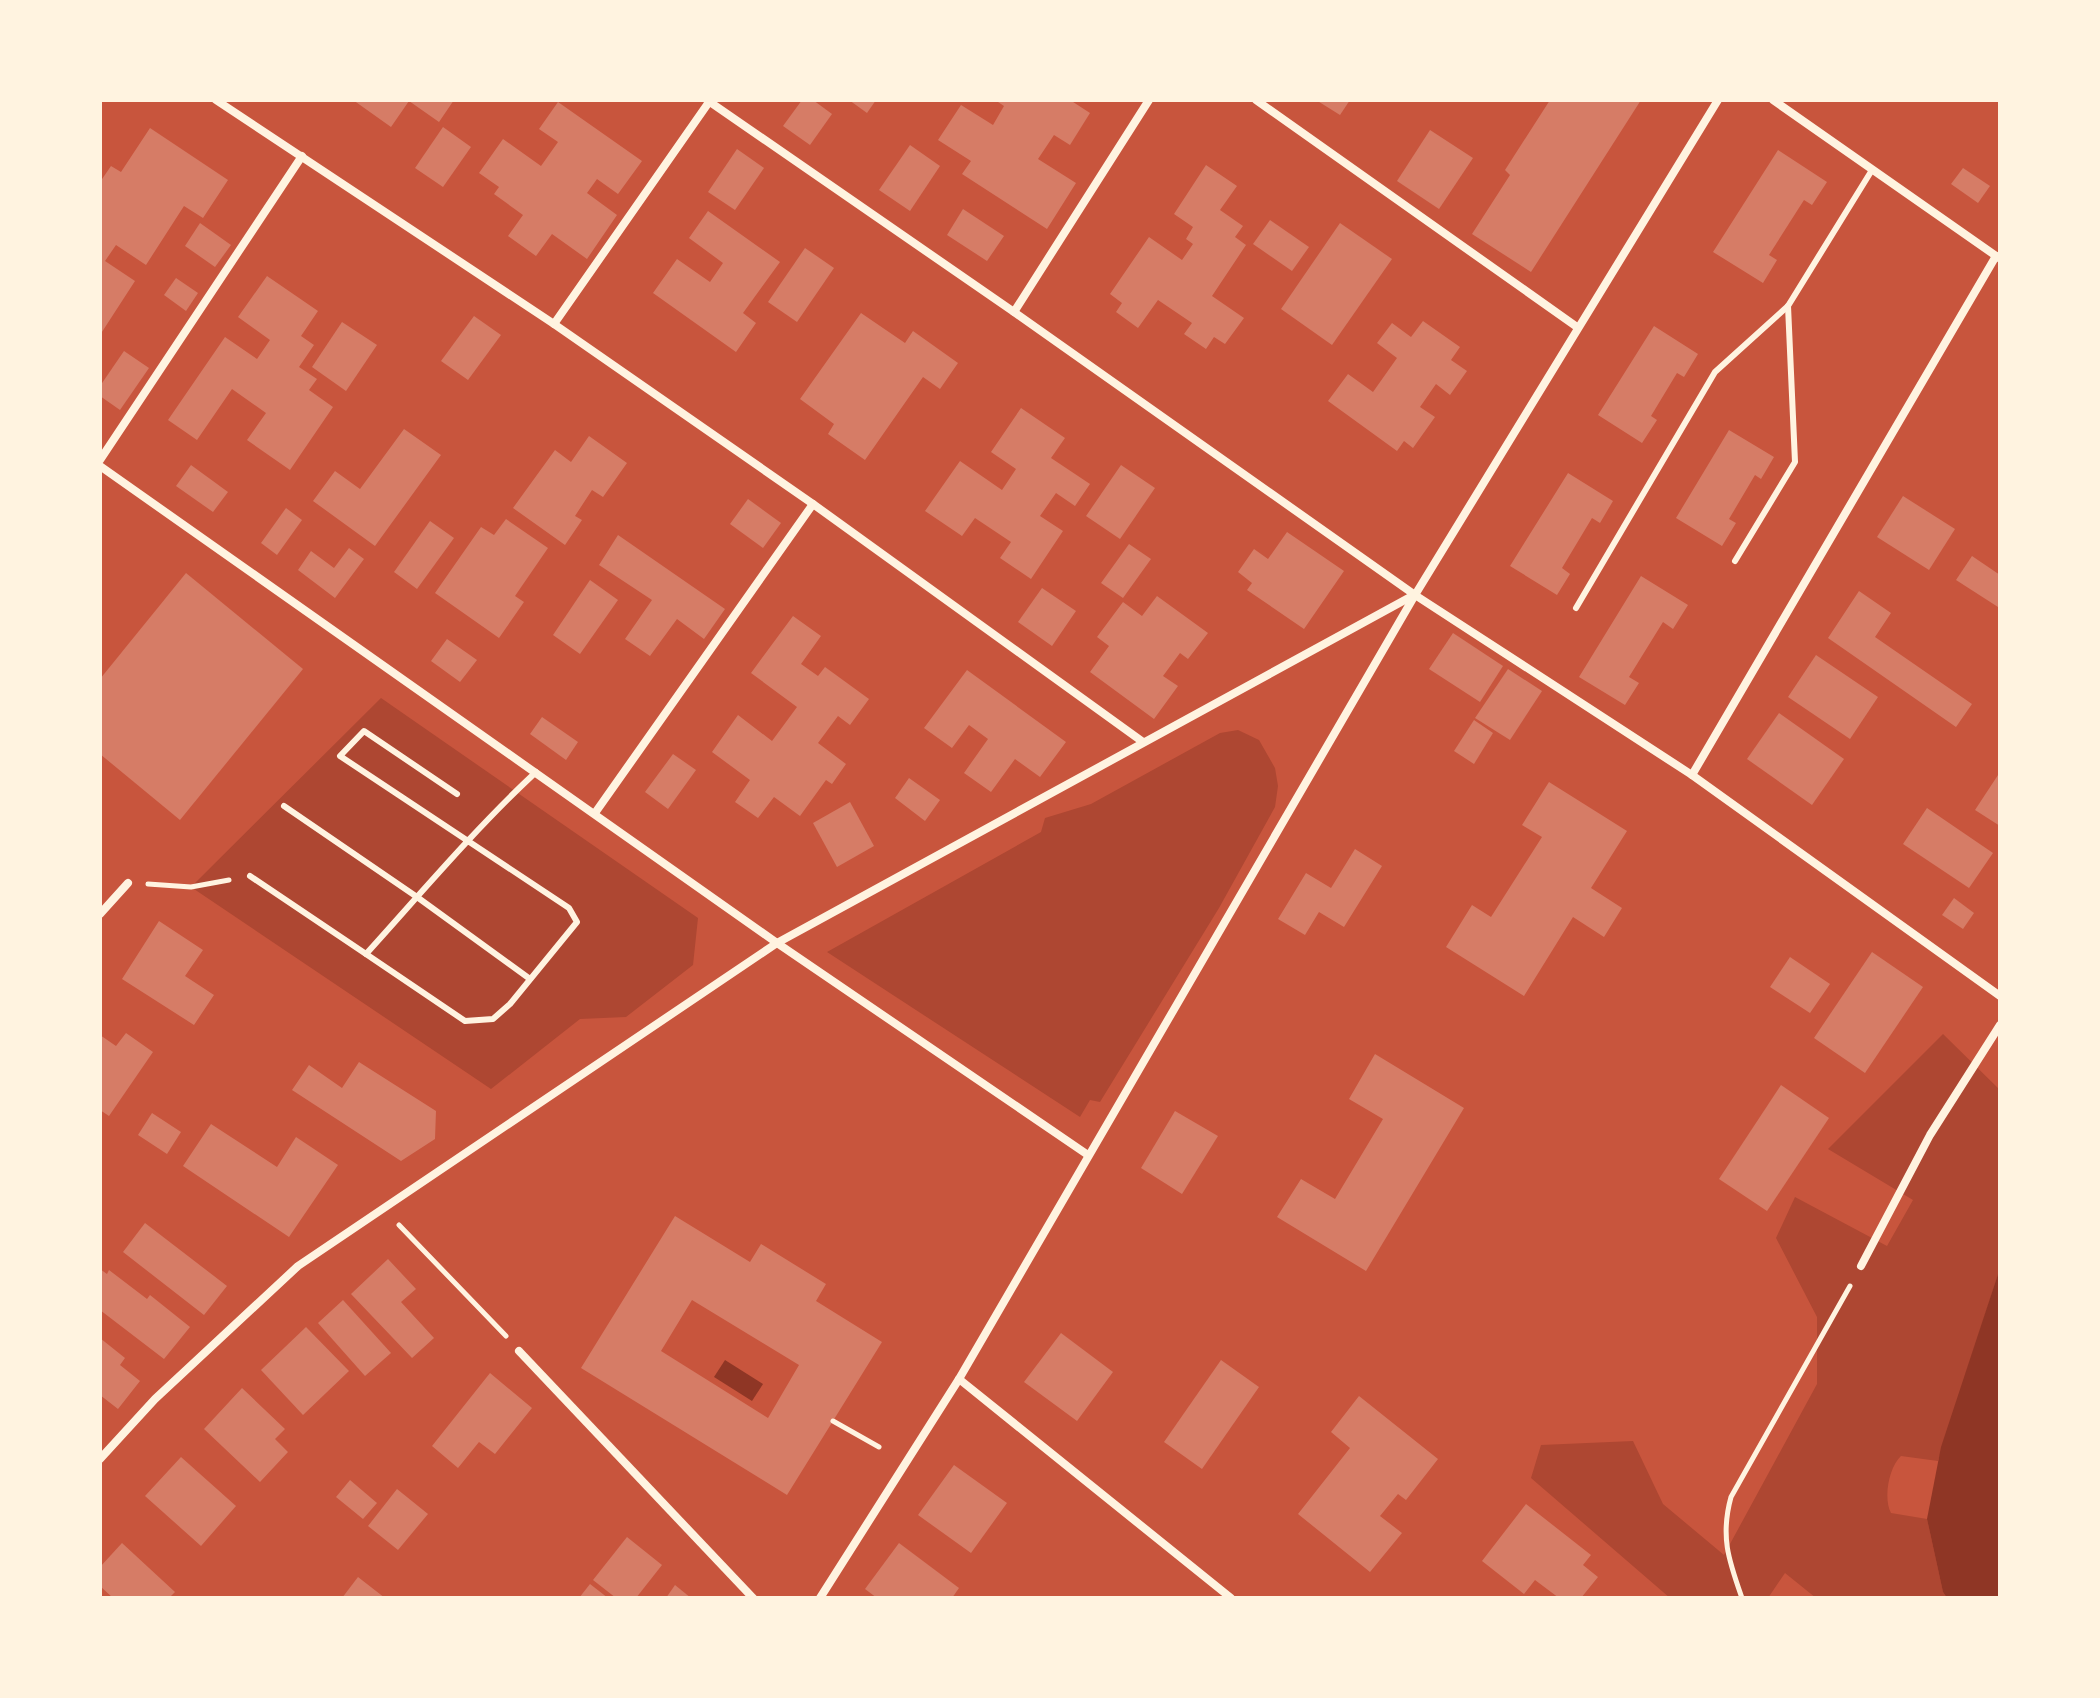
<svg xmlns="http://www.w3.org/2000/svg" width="2100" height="1698" font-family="Poppins,sans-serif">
  <rect width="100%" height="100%" fill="#c8553d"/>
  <g fill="#ae4732">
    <polygon points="381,698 698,918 693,965 626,1017 580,1019 491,1089 191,887"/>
    <polygon points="1238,730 1259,740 1275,768 1278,786 1275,807 1219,908 1100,1102 1090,1100 1080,1117 827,952 1041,832 1045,818 1091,804 1220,733"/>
    <path d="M 1943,1034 L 2000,1090 L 2000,1268 L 1938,1461 L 1901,1456 C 1889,1467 1883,1498 1891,1513 L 1927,1519 L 1943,1592 L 1947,1598 L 1816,1598 L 1785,1573 L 1768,1598 L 1670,1598 L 1531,1478 L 1541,1445 L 1633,1441 L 1663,1504 L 1724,1555 L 1817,1384 L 1817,1317 L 1776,1238 L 1795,1197 L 1887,1246 L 1913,1200 L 1828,1149 Z"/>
  </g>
  <g fill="#8f3625">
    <polygon points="2000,1268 2000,1598 1947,1598 1943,1592 1927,1519 1941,1447"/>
    <polygon points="725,1360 763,1384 752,1401 714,1377"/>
  </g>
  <g fill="#d67c66" fill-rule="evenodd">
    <polygon points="353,100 454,100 439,122 409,101 391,127"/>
    <polygon points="802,100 813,100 832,114 810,145 783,126"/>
    <polygon points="849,100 876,100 867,113"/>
    <polygon points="995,100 1070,100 1090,113 1070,145 1054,135 1038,159 1076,183 1047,229 962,174 971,161 938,140 961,105 993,125 1004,106"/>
    <polygon points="1316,100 1350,100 1340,115"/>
    <polygon points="1550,100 1641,100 1531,272 1472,234 1510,175 1505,170"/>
    <polygon points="558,102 642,161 618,194 597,179 587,193 617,215 587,259 552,234 536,256 508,236 523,215 494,194 499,187 479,173 503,139 541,166 558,142 539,129"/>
    <polygon points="443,127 471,147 443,187 415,168"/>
    <polygon points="150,128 228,180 203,218 184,206 146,265 116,245 105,261 135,281 100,335 100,182 111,166 121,172"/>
    <polygon points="1430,130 1473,158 1439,209 1397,181"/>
    <polygon points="910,145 940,166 910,211 879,190"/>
    <polygon points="737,149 764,168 735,210 708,192"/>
    <polygon points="1778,150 1827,182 1812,205 1804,200 1769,255 1777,260 1763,283 1713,252"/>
    <polygon points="1206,165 1237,186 1220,210 1243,226 1235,237 1246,245 1212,296 1244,318 1225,344 1214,337 1206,349 1184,334 1192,323 1158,300 1138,328 1116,312 1122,303 1110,294 1149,237 1182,260 1193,244 1186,239 1193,227 1174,214"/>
    <polygon points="1963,168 1990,186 1978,203 1951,184"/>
    <polygon points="963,209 1004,236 987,261 947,235"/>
    <polygon points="708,211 780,262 743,313 756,323 736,352 653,293 677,259 710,282 723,263 689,238"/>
    <polygon points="1270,220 1309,247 1292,271 1253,244"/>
    <polygon points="200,223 231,245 215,267 185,246"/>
    <polygon points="1340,223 1392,259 1332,345 1281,309"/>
    <polygon points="805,248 834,268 797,322 768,302"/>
    <polygon points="267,276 318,311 301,336 314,345 299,367 317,379 309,390 333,407 290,470 247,440 266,413 232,389 197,440 168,420 225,337 257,359 270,340 238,317"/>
    <polygon points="176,278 198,293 186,311 164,295"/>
    <polygon points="861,313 905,343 913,331 958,363 940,389 923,377 865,460 828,434 834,424 800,399"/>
    <polygon points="474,316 501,335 468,380 441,361"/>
    <polygon points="1423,321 1460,347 1451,360 1467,371 1450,395 1436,384 1420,407 1435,417 1413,448 1404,441 1397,451 1328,401 1348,374 1373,392 1397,358 1377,343 1392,323 1411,337"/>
    <polygon points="342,322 377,345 346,391 312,367"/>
    <polygon points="1654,326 1698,354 1684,377 1677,373 1651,416 1657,420 1642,443 1598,415"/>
    <polygon points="124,351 149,368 120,410 100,396 100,386"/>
    <polygon points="1021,408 1065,438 1051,458 1090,484 1075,506 1056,493 1040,516 1063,531 1031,579 1000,558 1011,542 975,518 962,536 925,511 960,461 1002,490 1016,469 991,452"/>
    <polygon points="404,429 441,455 375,546 313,501 335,471 360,489"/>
    <polygon points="1729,430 1774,457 1761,479 1755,475 1729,519 1736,523 1722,546 1676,518"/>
    <polygon points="589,436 627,463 603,497 592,490 575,516 582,520 565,545 513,508 555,450 571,462"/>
    <polygon points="191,465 228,492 213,512 176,486"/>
    <polygon points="1121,465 1155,488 1120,539 1086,516"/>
    <polygon points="1568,473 1613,501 1600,523 1592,518 1562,568 1570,574 1557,595 1510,566"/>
    <polygon points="1903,496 1955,529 1929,570 1877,537"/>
    <polygon points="748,499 781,523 763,548 730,524"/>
    <polygon points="286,508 302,520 277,555 261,543"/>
    <polygon points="506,519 548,548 515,596 524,602 499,638 435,593 481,527 494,535"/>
    <polygon points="430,521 454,538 417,589 394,572"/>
    <polygon points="1287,532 1344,571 1304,629 1247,590 1252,583 1238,572 1254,549 1268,559"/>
    <polygon points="618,535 725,609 704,639 677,619 650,656 625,639 652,600 599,565"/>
    <polygon points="1129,544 1151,559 1123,598 1101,583"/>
    <polygon points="349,548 364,559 335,598 298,570 311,551 334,568"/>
    <polygon points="1972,556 2000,575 1998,607 1956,580"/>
    <polygon points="186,573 303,669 180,820 100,754 100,679"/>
    <polygon points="1641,576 1688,605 1673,629 1663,622 1629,677 1639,683 1625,705 1579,677"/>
    <polygon points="590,580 618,600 580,654 553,635"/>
    <polygon points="1042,588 1076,611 1052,646 1018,622"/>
    <polygon points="1859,591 1891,613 1875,637 1972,704 1956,727 1828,638"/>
    <polygon points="1157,596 1208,633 1188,659 1180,653 1163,676 1178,686 1154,719 1090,672 1109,646 1097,637 1123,602 1142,616"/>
    <polygon points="793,616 821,636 801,664 818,676 825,667 869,699 850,725 838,716 818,743 846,764 832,784 826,780 800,816 774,797 758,818 735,802 750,780 712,752 738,715 772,741 797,707 751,673"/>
    <polygon points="1453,633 1503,666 1480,702 1429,669"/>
    <polygon points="447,639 477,660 460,682 431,661"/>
    <polygon points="1816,655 1878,697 1850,739 1788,697"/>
    <polygon points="1508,669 1542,691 1510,740 1475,718"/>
    <polygon points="967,670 1066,742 1040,777 1015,759 991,792 964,773 988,739 969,725 952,748 924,728"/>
    <polygon points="1779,713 1844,759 1812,805 1747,759"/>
    <polygon points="542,717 578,742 566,760 530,734"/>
    <polygon points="1474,720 1493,733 1474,764 1454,751"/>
    <polygon points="673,754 696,770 668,809 645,792"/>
    <polygon points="2000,772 2000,826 1975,810"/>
    <polygon points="909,778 940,800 925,821 895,798"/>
    <polygon points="1549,782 1627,831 1591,888 1622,908 1604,937 1573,917 1524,996 1446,947 1472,905 1491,917 1542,837 1522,825"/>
    <polygon points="850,802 874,846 837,867 813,823"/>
    <polygon points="1927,808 1993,853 1969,888 1903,844"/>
    <polygon points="1355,849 1382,866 1344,927 1319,912 1305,935 1278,919 1306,873 1331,888"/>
    <polygon points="1954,898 1974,913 1963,929 1942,915"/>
    <polygon points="159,921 203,950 185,976 214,995 194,1025 122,979"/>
    <polygon points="1872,952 1923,987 1865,1073 1814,1038"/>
    <polygon points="1790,957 1830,984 1810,1013 1770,987"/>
    <polygon points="126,1033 153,1052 109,1116 100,1110 100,1035 116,1046"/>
    <polygon points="1375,1054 1464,1108 1366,1271 1277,1217 1301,1179 1335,1199 1383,1119 1349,1099"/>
    <polygon points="359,1062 436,1111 435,1139 401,1161 292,1090 309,1065 342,1088"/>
    <polygon points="1781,1085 1829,1118 1767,1211 1719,1179"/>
    <polygon points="1175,1111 1218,1136 1182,1194 1141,1168"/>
    <polygon points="152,1113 181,1132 167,1154 138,1135"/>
    <polygon points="211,1124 277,1167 296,1137 338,1165 289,1237 183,1166"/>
    <path d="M 675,1216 L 750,1262 L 761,1244 L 826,1284 L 816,1301 L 882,1342 L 787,1495 L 581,1368 ZM 692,1300 L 799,1365 L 768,1418 L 661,1351 Z"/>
    <polygon points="145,1223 227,1286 204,1315 123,1252"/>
    <polygon points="388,1259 416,1289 401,1302 434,1338 412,1358 351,1294"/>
    <polygon points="100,1269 107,1274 109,1270 147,1299 150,1295 190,1327 164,1359 100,1310"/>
    <polygon points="343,1300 391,1353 365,1376 318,1323"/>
    <polygon points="306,1327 349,1371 303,1415 261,1370"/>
    <polygon points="1061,1333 1113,1372 1077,1421 1024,1382"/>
    <polygon points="100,1338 125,1358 120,1365 140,1381 118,1409 100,1395"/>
    <polygon points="1221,1360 1259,1387 1202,1469 1164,1442"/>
    <polygon points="490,1373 532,1408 495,1454 479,1442 458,1468 432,1446"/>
    <polygon points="242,1388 285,1429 275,1439 288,1452 260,1482 204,1429"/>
    <polygon points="1359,1396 1438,1459 1406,1500 1398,1494 1380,1516 1402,1533 1370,1572 1298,1514 1350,1448 1331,1432"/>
    <polygon points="181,1457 236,1506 201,1546 145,1496"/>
    <polygon points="954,1465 1007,1503 971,1553 918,1515"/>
    <polygon points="350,1480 377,1503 363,1519 336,1497"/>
    <polygon points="397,1489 428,1514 398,1550 368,1526"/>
    <polygon points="1526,1504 1591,1555 1583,1565 1598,1577 1581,1598 1559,1598 1535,1580 1524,1594 1482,1561"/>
    <polygon points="627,1537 662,1565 636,1598 616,1598 593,1580"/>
    <polygon points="122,1543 175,1592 169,1598 113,1598 100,1586 100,1567"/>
    <polygon points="899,1543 959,1588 952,1598 877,1598 865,1589"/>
    <polygon points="358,1577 385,1598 342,1598"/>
    <polygon points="590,1584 608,1598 579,1598"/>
    <polygon points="675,1585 691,1598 666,1598"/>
  </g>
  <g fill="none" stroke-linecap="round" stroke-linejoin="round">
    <g stroke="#fff3e0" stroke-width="5">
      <polyline points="148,884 191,887 229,880"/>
      <polyline points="399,1225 506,1336"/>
      <polyline points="833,1421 879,1447"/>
      <path d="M 1742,1598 C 1729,1561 1720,1537 1731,1497 L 1850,1286"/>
    </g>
    <g stroke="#fff3e0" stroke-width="6">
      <polyline points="1735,561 1795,462 1788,306"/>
      <polyline points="1576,608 1715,372 1788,306 1872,170"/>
      <path d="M 457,794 L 364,731 L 340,756 L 569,908 L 577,922 L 510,1004 L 493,1019 L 465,1021 L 366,954 C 422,892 475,829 536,772"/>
      <polyline points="284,806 417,897 530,979"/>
      <polyline points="250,876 366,954"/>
    </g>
    <g stroke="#fff3e0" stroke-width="8">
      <polyline points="216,100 554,324 813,504 1143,742"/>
      <polyline points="707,100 1014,312 1415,595 1692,775 2000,996"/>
      <polyline points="1256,100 1577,327"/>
      <polyline points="1773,100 1999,258"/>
      <polyline points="1014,312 1149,100"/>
      <polyline points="554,324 709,102"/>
      <polyline points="100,460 302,156"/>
      <polyline points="100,466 777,943 1088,1155"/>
      <polyline points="1692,775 1996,256"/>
      <polyline points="595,813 813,504"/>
      <polyline points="100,914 128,883"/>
      <polyline points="1861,1266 1930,1135 2000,1025"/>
      <polyline points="519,1351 753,1598"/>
      <polyline points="959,1379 1231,1598"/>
      <polyline points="100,1459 155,1399 298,1266 777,943 1414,595"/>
      <polyline points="820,1598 959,1379 1415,595 1718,100"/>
    </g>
  </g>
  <rect width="2100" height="1698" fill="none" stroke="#fff3e0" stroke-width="204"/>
</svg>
